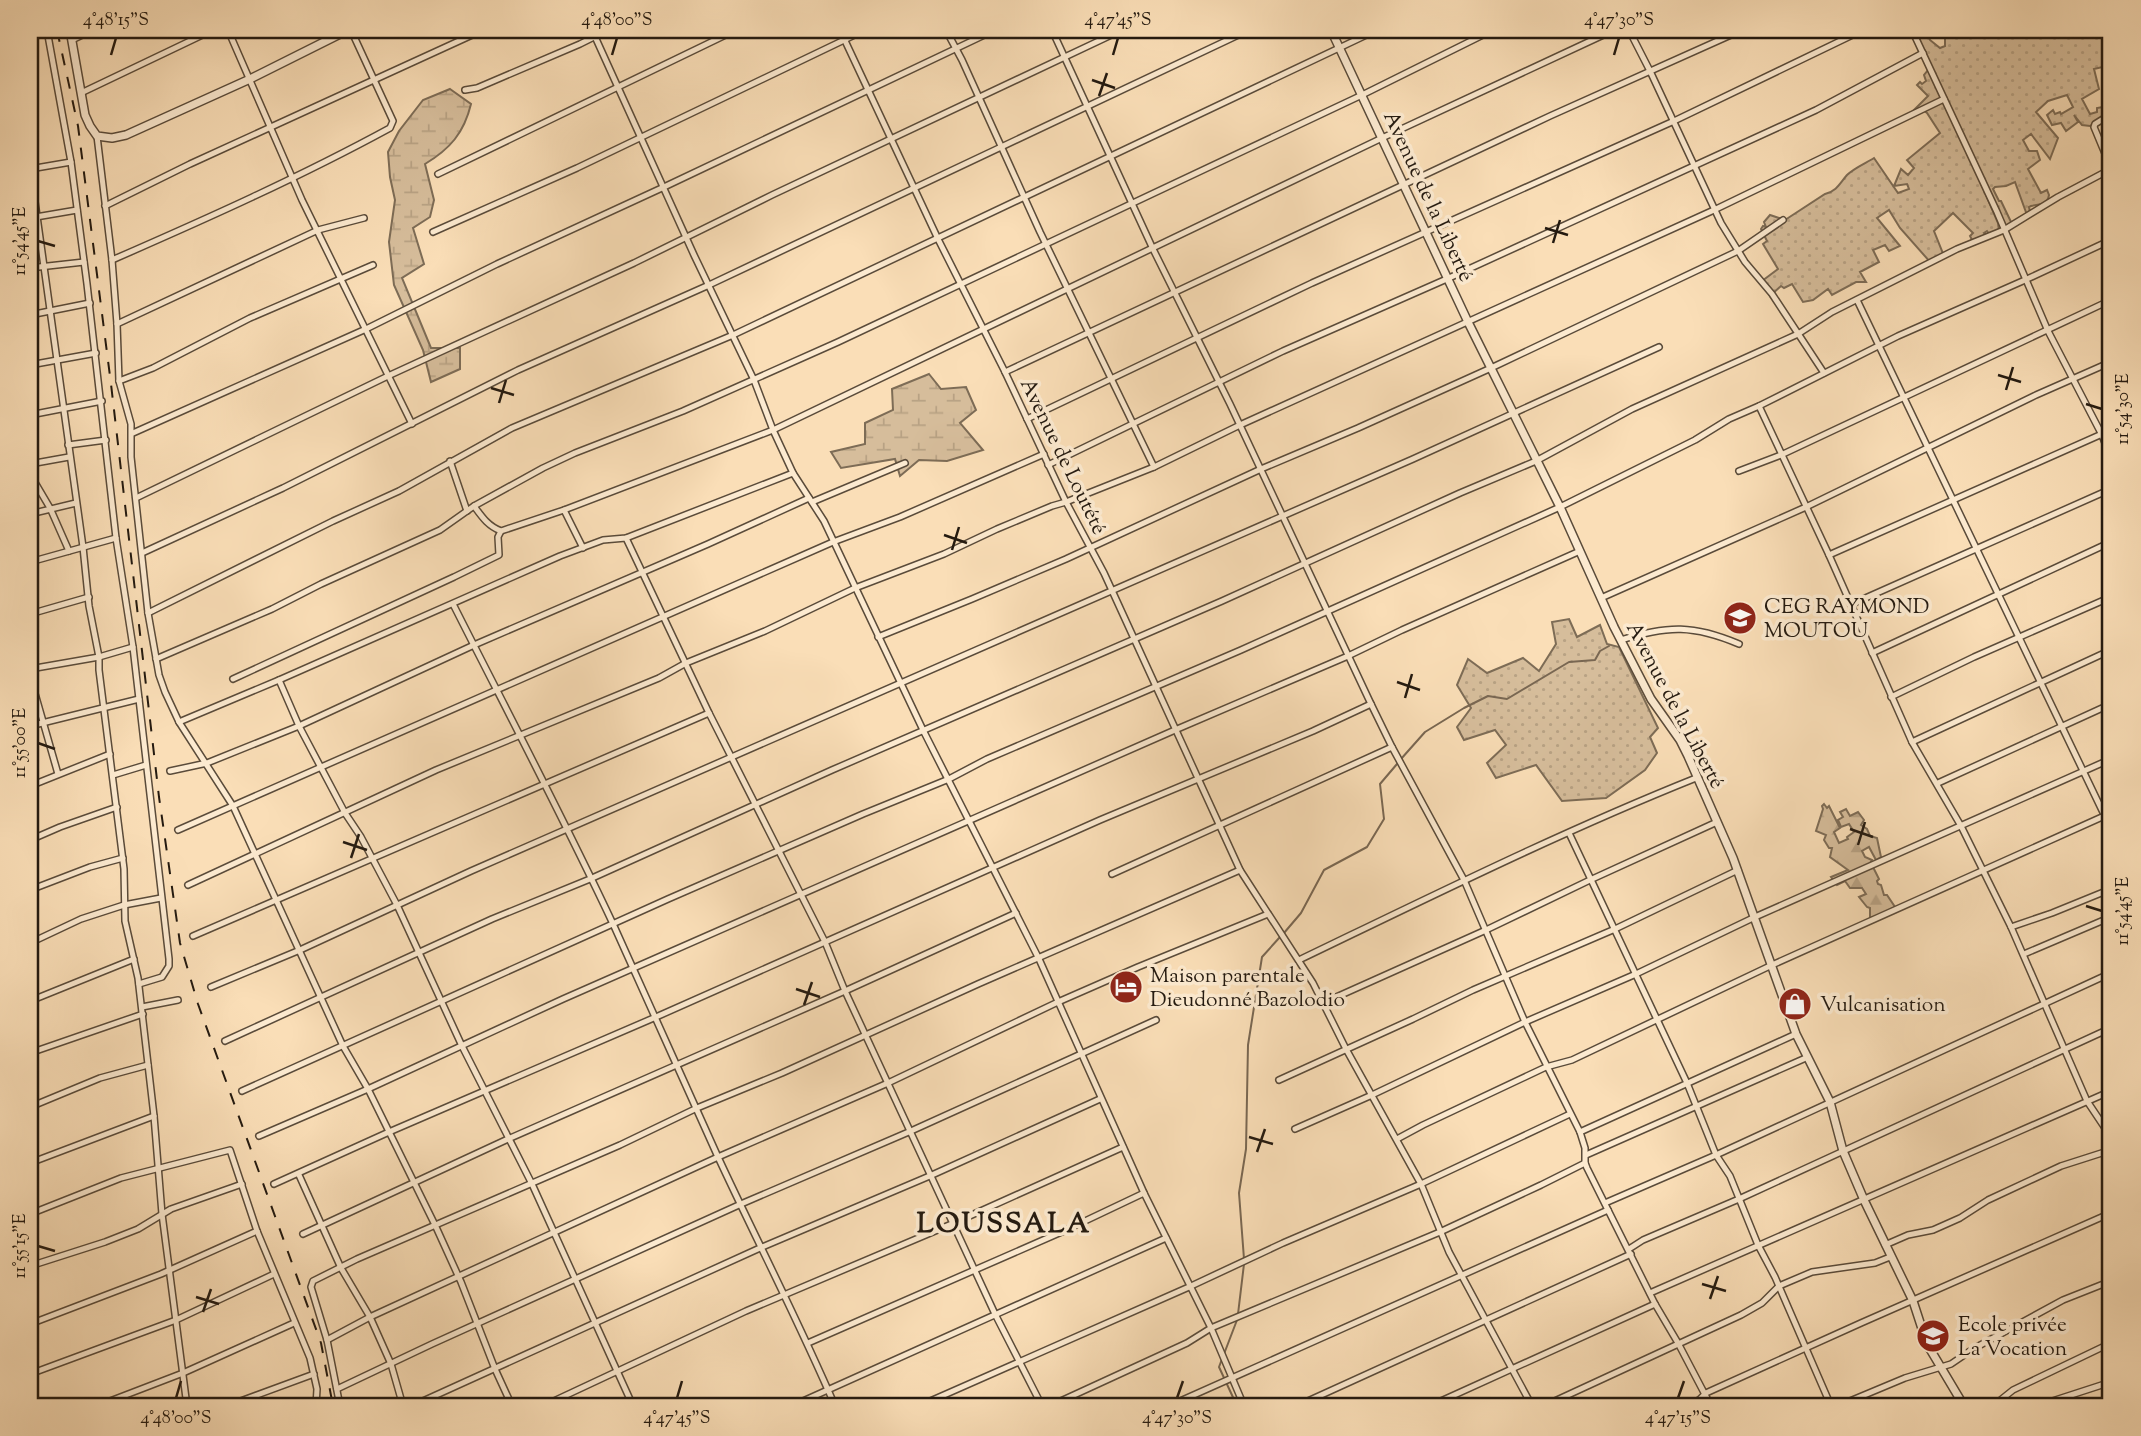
<svg xmlns="http://www.w3.org/2000/svg" width="2141" height="1436" font-family="'Sorts Mill Goudy',serif">
  <defs>
    <pattern id="green-dots" width="8" height="8" patternUnits="userSpaceOnUse" patternTransform="scale(1.75)"><rect width="8" height="8" fill="#d6bd9b"/><path d="M2 2h.1M6 6h.1" fill="none" stroke="#b8a284" stroke-width="1.8" stroke-linecap="round"/></pattern>
    <pattern id="forest-firs" width="22" height="20" patternUnits="userSpaceOnUse" patternTransform="scale(1.75)"><rect width="22" height="20" fill="#d6bd9b"/><path d="M5 1l3.5 6h-7zM16 11l3.5 6h-7z" fill="#b8a284"/></pattern>
    <pattern id="wetland-marsh" width="20" height="14" patternUnits="userSpaceOnUse" patternTransform="scale(1.75)"><rect width="20" height="14" fill="#d6bd9b"/><path d="M1 5h8M5 5V1M11 12h8M15 12V8" fill="none" stroke="#b8a284"/></pattern>
  </defs>
  <rect width="100%" height="100%" fill="#fadeb7"/>
  <filter id="stains"><feTurbulence type="fractalNoise" baseFrequency=".00286" numOctaves="4"/><feColorMatrix values="0 0 0 0 .2 0 0 0 0 .09 0 0 0 0 .02 0 0 0 .5 -.17"/></filter>
  <radialGradient id="worn" r=".72"><stop offset=".6" stop-color="#630" stop-opacity="0"/><stop offset="1" stop-color="#630" stop-opacity=".3"/></radialGradient>
  <g fill="url(#green-dots)" stroke="#7d6c56" stroke-width="2">
    <path d="M 1916,30 L 1931,30 L 1928,35 L 1930,40 L 1940,48 L 1945,46 L 1945,38 L 1950,38 L 1951,35 L 1947,31 L 1949,30 L 2108,30 L 2103,43 L 2111,47 L 2111,65 L 2094,69 L 2099,89 L 2082,99 L 2090,114 L 2097,112 L 2097,108 L 2103,107 L 2105,117 L 2090,126 L 2082,125 L 2074,115 L 2078,122 L 2066,131 L 2061,123 L 2052,125 L 2047,115 L 2053,110 L 2055,114 L 2060,112 L 2061,114 L 2073,107 L 2067,95 L 2048,101 L 2036,112 L 2058,138 L 2050,159 L 2031,134 L 2023,140 L 2029,151 L 2037,151 L 2040,160 L 2028,169 L 2041,193 L 2047,190 L 2049,195 L 2047,203 L 2031,206 L 2029,207 L 2030,212 L 2027,215 L 2015,182 L 2006,186 L 1995,187 L 1993,189 L 1999,201 L 2001,201 L 2012,224 L 2006,228 L 1980,181 L 1998,223 L 1999,231 L 1990,235 L 1987,231 L 1984,233 L 1987,236 L 1973,242 L 1970,236 L 1973,233 L 1953,213 L 1934,231 L 1944,256 L 1931,263 L 1900,228 L 1889,210 L 1877,218 L 1900,246 L 1889,251 L 1885,245 L 1873,250 L 1879,262 L 1860,272 L 1866,282 L 1856,282 L 1832,295 L 1828,289 L 1813,300 L 1803,302 L 1792,284 L 1784,288 L 1781,286 L 1770,296 L 1762,281 L 1778,269 L 1763,244 L 1767,241 L 1761,229 L 1763,226 L 1766,227 L 1764,222 L 1770,215 L 1785,220 L 1825,194 C 1837,191 1840,183 1847,175 C 1854,168 1866,163 1874,158 L 1898,193 L 1909,189 L 1907,184 L 1894,186 L 1901,169 L 1908,175 L 1914,168 L 1907,160 L 1940,133 L 1927,113 L 1922,109 L 1911,118 L 1907,117 L 1928,96 L 1917,85 L 1920,82 L 1922,84 L 1926,81 L 1924,75 L 1928,70 Z"/>
    <polygon points="1569,619 1577,637 1600,625 1607,644 1619,647 1658,728 1650,737 1657,753 1645,770 1606,798 1562,801 1536,765 1496,778 1487,763 1506,745 1495,730 1464,740 1457,727 1471,708 1457,685 1468,659 1487,673 1523,658 1539,671 1556,644 1552,622"/>
  </g>
  <polygon fill="url(#forest-firs)" stroke="#7d6c56" stroke-width="2" points="1824,804 1827,808 1829,806 1840,828 1834,832 1839,843 1848,839 1847,837 1854,832 1849,824 1841,827 1838,820 1843,817 1840,812 1846,809 1850,816 1858,812 1864,820 1861,825 1867,829 1870,836 1877,838 1881,857 1876,860 1869,847 1862,851 1865,857 1872,860 1869,865 1873,867 1879,879 1877,881 1878,884 1881,885 1884,895 1887,895 1895,907 1875,918 1870,917 1870,908 1867,907 1859,897 1866,894 1862,888 1850,888 1845,881 1837,885 1831,877 1848,870 1830,857 1832,848 1829,848 1824,840 1826,835 1816,831 1823,809 1822,806"/>
  <g fill="url(#wetland-marsh)" stroke="#7d6c56" stroke-width="2">
    <path d="M 450,89 L 471,104 C 464,133 450,149 425,164 L 434,200 L 430,217 L 413,228 L 424,264 L 402,278 L 431,348 L 460,348 L 460,369 L 431,382 L 423,350 L 394,285 L 389,242 L 395,200 L 390,177 L 388,152 L 399,131 L 423,100 Z"/>
    <polygon points="929,374 941,389 966,387 976,410 960,423 983,450 947,461 919,460 900,476 895,459 841,468 831,452 865,444 865,423 893,410 892,389"/>
  </g>
  <g fill="none" stroke-linecap="round" stroke-linejoin="round">
    <g stroke="#796752" stroke-width="2">
      <polyline points="1401,759 1425,732 1464,708 1488,696 1507,699 1569,662 1595,660 1600,651 1609,646"/>
      <polyline points="1284,933 1301,913 1324,870 1367,847 1384,819 1380,784 1397,764"/>
      <polyline points="1244,1259 1239,1193 1246,1149 1248,1045 1262,957 1280,937"/>
      <polyline points="1238,1314 1244,1264"/>
      <polyline points="1224,1354 1237,1320"/>
      <polyline points="1222,1359 1219,1367 1237,1406"/>
    </g>
    <defs>
      <g id="minor">
        <polyline points="47,30 71,162 87,284 116,538 133,647 169,959 169,966 162,977 139,984"/>
        <polyline points="228,30 302,200 412,424"/>
        <polyline points="592,30 694,255 754,380 773,430 793,473 824,521 923,730 1039,959 1144,1193 1211,1328 1244,1406"/>
        <polyline points="840,30 938,239 1005,372 1066,502 1104,573 1240,870 1313,983 1346,1049 1421,1184 1449,1252 1532,1406"/>
        <polyline points="946,30 962,60 1040,232 1154,467"/>
        <polyline points="1052,30 1153,249 1230,404 1371,704 1392,747 1464,880 1525,1022 1580,1132 1585,1148 1585,1163 1587,1168 1655,1304 1678,1343 1711,1406"/>
        <polyline points="1629,30 1650,71 1721,223 1745,262 1772,294 1824,373"/>
        <polyline points="1912,30 1997,212 2048,331 2102,435 2111,459"/>
        <polyline points="72,40 93,30"/>
        <polyline points="465,90 477,88 580,44 608,30"/>
        <polyline points="81,93 213,30"/>
        <polyline points="2111,114 2095,124 2094,127 2111,168"/>
        <polyline points="97,136 112,260 117,324 119,381 131,424 131,457 148,613 159,675 165,692 179,722 233,806 343,1046 368,1089 436,1227 461,1282 495,1369 512,1406"/>
        <polyline points="30,166 83,547 89,606 99,657 99,670 124,869 125,921 138,978 154,1116 162,1214 187,1406"/>
        <polyline points="30,169 71,162"/>
        <polyline points="438,174 736,30"/>
        <polyline points="105,206 190,164 483,30"/>
        <polyline points="30,218 77,210"/>
        <polyline points="433,232 577,168 865,30"/>
        <path d="M 112,260 C 206,219 300,177 390,128 L 393,121 L 351,30"/>
        <polyline points="30,268 84,262"/>
        <polyline points="1857,300 2111,829"/>
        <polyline points="30,315 90,303"/>
        <polyline points="117,324 318,230 364,218"/>
        <polyline points="30,365 96,353"/>
        <polyline points="1005,372 1550,116 1742,30"/>
        <polyline points="119,381 153,368 250,318 373,265"/>
        <polyline points="1759,406 1829,555 1912,742 1961,826 2011,927 2087,1101 2111,1137"/>
        <polyline points="30,415 102,401"/>
        <polyline points="1027,419 1312,283 1674,121 1863,30"/>
        <polyline points="133,433 366,329 497,264 664,187 995,30"/>
        <polyline points="68,445 106,440"/>
        <polyline points="450,461 467,511"/>
        <polyline points="30,464 69,457"/>
        <polyline points="1048,465 1283,351 1449,278 1816,110 1923,53"/>
        <polyline points="1739,471 1781,455 2111,300"/>
        <polyline points="30,474 50,508 69,551"/>
        <polyline points="136,498 388,376 634,263 772,195 1122,30"/>
        <polyline points="812,502 905,463"/>
        <path d="M 474,506 C 482,517 488,526 501,531 L 564,510 L 773,430 L 1382,138 L 1614,30"/>
        <polyline points="564,510 583,548"/>
        <polyline points="30,514 76,503"/>
        <polyline points="626,538 709,713 825,942 845,991 995,1314 1042,1406"/>
        <polyline points="142,553 283,488 518,370 709,285 1249,30"/>
        <polyline points="1829,555 2111,430"/>
        <polyline points="30,562 116,538"/>
        <polyline points="1601,598 1806,507 2036,395 2111,362"/>
        <path d="M 453,604 C 507,711 563,817 614,926 C 649,1003 683,1080 718,1157 C 757,1241 799,1322 835,1406"/>
        <polyline points="1852,604 2111,489"/>
        <polyline points="148,613 333,521 399,491 512,428 733,335 1377,30"/>
        <polyline points="30,614 89,597"/>
        <polyline points="878,637 972,599 1066,559 1261,469 1358,428 1491,368 1738,251 1783,220"/>
        <path d="M 1621,640 C 1668,625 1694,625 1739,644"/>
        <polyline points="1872,653 2111,542"/>
        <polyline points="156,659 272,609 321,584 440,530 474,506 543,468 575,453 683,411 838,342 1362,95 1493,30"/>
        <polyline points="30,669 99,657 133,647"/>
        <polyline points="30,676 58,774"/>
        <polyline points="233,679 454,577 499,555 498,537 501,531"/>
        <polyline points="279,680 299,726 345,813 361,837 397,905 462,1046 532,1184 633,1406"/>
        <polyline points="1891,697 1974,657 2111,597"/>
        <polyline points="179,722 279,680 560,556 603,540 626,538 793,473"/>
        <polyline points="30,726 139,699"/>
        <polyline points="1912,742 2111,650"/>
        <polyline points="170,771 207,763 299,726 474,645 708,544 809,498"/>
        <polyline points="113,775 146,765"/>
        <polyline points="1938,783 2111,704"/>
        <polyline points="30,786 110,754"/>
        <polyline points="178,830 833,542 900,517 1044,454"/>
        <polyline points="1569,833 1687,1083 1716,1155 1730,1176 1758,1245 1775,1277 1831,1406"/>
        <polyline points="30,840 60,827 117,807"/>
        <polyline points="1112,874 1392,747"/>
        <polyline points="188,885 436,770 659,678 686,663 765,631 855,588 944,554 997,529 1052,506 1066,502 1154,467 1240,425 1714,210 1944,99"/>
        <polyline points="30,890 90,867 123,858"/>
        <polyline points="2011,927 2052,913 2111,889"/>
        <polyline points="193,936 709,713"/>
        <polyline points="30,943 81,919 124,905 161,898"/>
        <polyline points="2024,954 2111,917"/>
        <path d="M 1299,960 C 1430,897 1561,832 1696,778"/>
        <polyline points="211,987 300,950 471,871 1413,459 1659,347"/>
        <polyline points="30,1001 134,959"/>
        <polyline points="1323,1003 1486,930 1590,880 1717,822"/>
        <polyline points="142,1007 178,1000"/>
        <polyline points="225,1041 492,919 590,879 832,770 1222,601 1460,493 1536,461 1632,409 1798,334 1832,312 1957,249 2004,230 2058,197 2111,169"/>
        <polyline points="30,1053 143,1014"/>
        <polyline points="1279,1080 1413,1019 1473,990 1615,929 1738,870"/>
        <polyline points="242,1091 668,899 863,814 949,779 987,759 1241,650 1560,507 1695,440 1729,419 1759,406 1898,336 2025,280 2111,240"/>
        <polyline points="30,1107 100,1078 148,1065"/>
        <polyline points="1295,1129 1372,1095 1525,1022 1636,974 1755,917 2111,759"/>
        <polyline points="1580,1132 1796,1034"/>
        <polyline points="259,1136 368,1089 563,999 1175,730 1348,656 1402,630 1580,551"/>
        <polyline points="1397,1139 1423,1125 1546,1067 1572,1060 1772,965 2111,813"/>
        <polyline points="1586,1155 1808,1057"/>
        <polyline points="30,1163 154,1116"/>
        <polyline points="299,1175 341,1268 370,1317 391,1364 403,1406"/>
        <polyline points="274,1184 389,1132 656,1017 1100,820 1313,731 1371,704"/>
        <polyline points="1605,1203 1716,1155 2111,973"/>
        <polyline points="30,1214 121,1178 230,1150 257,1231 310,1358 317,1389 316,1406"/>
        <polyline points="303,1234 508,1139 845,991 1016,913"/>
        <polyline points="1885,1245 1908,1235 1933,1230 1960,1218 1988,1200 2061,1166 2111,1150"/>
        <polyline points="1629,1249 1643,1240 1739,1199 2111,1028"/>
        <polyline points="30,1266 105,1242 138,1229 171,1209 242,1184"/>
        <polyline points="1650,1293 2111,1091"/>
        <polyline points="30,1324 161,1274 257,1231"/>
        <polyline points="327,1340 370,1317 718,1157 888,1083 1058,1002 1138,967 1268,914"/>
        <polyline points="808,1343 1066,1230 1144,1193"/>
        <polyline points="30,1374 176,1320 274,1274"/>
        <polyline points="337,1389 432,1344 741,1204 911,1131 1156,1020"/>
        <polyline points="97,1406 183,1373 294,1323"/>
        <polyline points="227,1406 314,1374"/>
        <polyline points="340,1406 327,1340 311,1287 313,1281 357,1259 620,1145 697,1108 782,1073 978,984 1240,870"/>
        <polyline points="412,1406 760,1248 932,1175 1100,1099"/>
        <polyline points="543,1406 746,1311 954,1223 1123,1147"/>
        <polyline points="792,1406 1166,1238"/>
        <polyline points="919,1406 1189,1287 1283,1243 1421,1184 1570,1114"/>
        <polyline points="1050,1406 1187,1343 1211,1328 1440,1232 1541,1185 1585,1163"/>
        <polyline points="1169,1406 1608,1210"/>
        <polyline points="1297,1406 1631,1254"/>
        <polyline points="1430,1406 1655,1304"/>
        <polyline points="1544,1406 1741,1315 1762,1303 1779,1286 1812,1272 1875,1263 1890,1257"/>
        <polyline points="1686,1406 1699,1400 1706,1393 1861,1323 2111,1213"/>
        <polyline points="1838,1406 1905,1378 1951,1364 1973,1349 2063,1300 2111,1281"/>
        <polyline points="1987,1406 1998,1402 2013,1390 2111,1343"/>
        <polyline points="2037,1406 2111,1382"/>
      </g>
      <g id="tertiary">
        <polyline points="70,30 85,115 90,126 97,136 112,138 126,135 250,79 348,30"/>
        <polyline points="1331,30 1468,322 1560,507 1614,627 1651,699 1680,740 1688,756 1733,858 1796,1034 1830,1102 1843,1151 1864,1200 1913,1301 1927,1344 1964,1406"/>
      </g>
    </defs>
    <use href="#minor" stroke="#5a4b3a" stroke-width="8"/>
    <use href="#tertiary" stroke="#5a4b3a" stroke-width="10"/>
    <use href="#minor" stroke="#fcead0" stroke-width="5"/>
    <use href="#tertiary" stroke="#fcead0" stroke-width="7"/>
    <polyline stroke="#241a10" stroke-width="2" stroke-dasharray="12 12" stroke-linecap="butt" points="57,30 78,126 111,384 159,797 180,943 198,1004 321,1343 333,1406"/>
  </g>
  <path fill="none" stroke="#241a10" stroke-width="2.5" d="M 111,55 L 116,38M 612,55 L 617,38M 1113,55 L 1118,38M 1614,55 L 1619,38M 1092,80 L 1115,88M 1099,96 L 1107,73M 1545,228 L 1568,235M 38,241 L 55,246M 1553,243 L 1560,220M 1998,375 L 2021,382M 491,388 L 514,395M 2006,390 L 2013,367M 499,403 L 506,380M 2086,404 L 2102,409M 944,535 L 967,543M 952,550 L 959,527M 1397,682 L 1420,690M 1405,698 L 1412,674M 38,743 L 55,749M 1850,829 L 1873,837M 343,842 L 367,850M 1858,845 L 1865,822M 351,858 L 359,834M 2086,906 L 2102,911M 796,989 L 820,997M 804,1005 L 812,982M 1249,1137 L 1273,1144M 1257,1152 L 1265,1129M 38,1246 L 55,1251M 1702,1284 L 1726,1291M 196,1297 L 219,1304M 1710,1299 L 1718,1276M 203,1312 L 211,1289M 176,1398 L 181,1381M 677,1398 L 682,1381M 1177,1398 L 1183,1381M 1678,1398 L 1684,1381"/>
  <defs>
    <symbol id="school-disc" viewBox="-11 -11 22 22"><circle r="9.5" fill="#8f2418" stroke="#fcead0"/><path d="M0-5L7-2L0 1L-7-2ZM-4 1L0 2.5L4 1V4Q0 6-4 4Z" fill="#fff"/></symbol>
    <symbol id="hotel-disc" viewBox="-11 -11 22 22"><circle r="9.5" fill="#8f2418" stroke="#fcead0"/><path d="M-6-4.5h1.5V1H6V5H4.5V3h-9V5H-6ZM-4 0a1.8 1.8 0 1 1 3.6 0ZM.5 0V-2.5h3Q6-2.5 6 0Z" fill="#fff"/></symbol>
    <symbol id="shop-disc" viewBox="-11 -11 22 22"><circle r="9.5" fill="#8f2418" stroke="#fcead0"/><path d="M-5-2.5h2.3a2.7 3.5 0 0 1 5.4 0H5L5.5 6h-11ZM-1.5-2.5h3a1.5 2.3 0 0 0-3 0Z" fill="#fff"/></symbol>
  </defs>
  <g fill-rule="evenodd">
    <use href="#school-disc" x="1721" y="599" width="38" height="38"/>
    <use href="#hotel-disc" x="1107" y="968" width="38" height="38"/>
    <use href="#shop-disc" x="1776" y="985" width="38" height="38"/>
    <use href="#school-disc" x="1914" y="1317" width="38" height="38"/>
  </g>
  <g text-anchor="middle" stroke-width="7" stroke-linejoin="round" paint-order="stroke">
    <g font-size="21" fill="#241a10" stroke="#fcead0">
      <text transform="translate(1429 196) rotate(65)" y="7">Avenue de la Liberté</text>
      <text transform="translate(1064 456) rotate(64)" y="7">Avenue de Loutété</text>
      <text transform="translate(1676 705) rotate(62)" y="7">Avenue de la Liberté</text>
    </g>
    <g font-size="21" fill="#241a10" stroke="#fcead0" text-anchor="start">
      <text x="1764" y="613">CEG RAYMOND<tspan x="1764" dy="24">MOUTOU</tspan></text>
      <text x="1150" y="982">Maison parentale<tspan x="1150" dy="24">Dieudonné Bazolodio</tspan></text>
      <text x="1820" y="1011">Vulcanisation</text>
      <text x="1958" y="1331">Ecole privée<tspan x="1958" dy="24">La Vocation</tspan></text>
    </g>
    <g font-size="28" font-weight="bold" letter-spacing="2" fill="#241a10" stroke="#fcead0">
      <text x="1004" y="1232">LOUSSALA</text>
    </g>
  </g>
  <rect width="2141" height="1436" fill="none" stroke="#fadeb7" stroke-width="77"/>
  <rect x="38" y="38" width="2064" height="1360" fill="none" stroke="#241a10" stroke-width="2.5"/>
  <g font-size="18" text-anchor="middle" fill="#241a10">
    <text x="116" y="25">4°48'15"S</text>
    <text x="617" y="25">4°48'00"S</text>
    <text x="1118" y="25">4°47'45"S</text>
    <text x="1619" y="25">4°47'30"S</text>
    <text transform="translate(19 241) rotate(-90)" y="6">11°54'45"E</text>
    <text transform="translate(2122 409) rotate(-90)" y="6">11°54'30"E</text>
    <text transform="translate(19 743) rotate(-90)" y="6">11°55'00"E</text>
    <text transform="translate(2122 911) rotate(-90)" y="6">11°54'45"E</text>
    <text transform="translate(19 1246) rotate(-90)" y="6">11°55'15"E</text>
    <text x="176" y="1423">4°48'00"S</text>
    <text x="677" y="1423">4°47'45"S</text>
    <text x="1177" y="1423">4°47'30"S</text>
    <text x="1678" y="1423">4°47'15"S</text>
  </g>
  <rect width="100%" height="100%" filter="url(#stains)"/>
  <rect width="100%" height="100%" fill="url(#worn)"/>
</svg>
